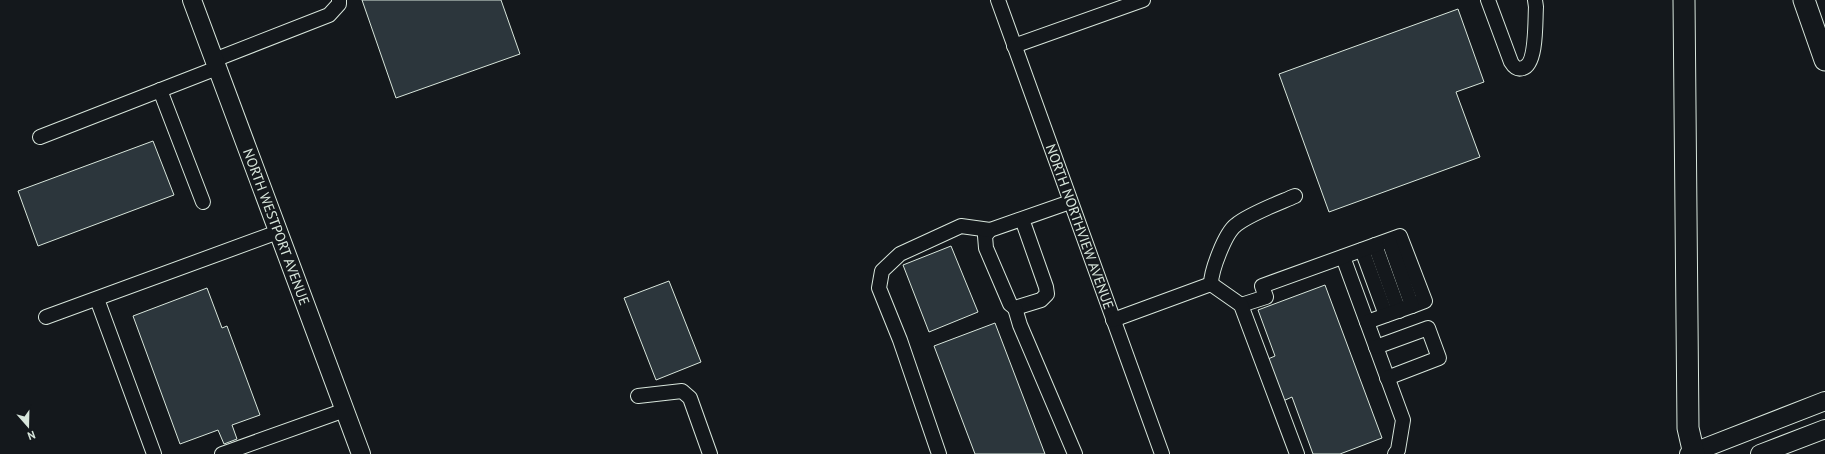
<svg xmlns="http://www.w3.org/2000/svg" width="1825" height="454" font-family="'PT Sans',sans-serif">
  <rect width="100%" height="100%" fill="#14181c"/>
  <g fill="#2c363c" stroke="#d8e6dc">
    <polygon points="362,0 501,0 520,54 396,98"/>
    <polygon points="1458,9 1484,82 1456,92 1480,157 1329,212 1279,74"/>
    <polygon points="153,141 174,195 38,246 18,191"/>
    <polygon points="951,246 978,312 929,332 903,265"/>
    <polygon points="669,281 701,362 656,380 624,298"/>
    <polygon points="1325,285 1382,438 1340,454 1313,454 1292,397 1283,401 1268,359 1275,356 1258,310"/>
    <polygon points="207,288 222,328 227,326 260,415 232,425 237,439 224,444 218,430 180,444 133,316"/>
    <polygon points="995,323 1045,454 975,454 934,346"/>
  </g>
  <g fill="none" stroke-linecap="round" stroke-linejoin="round">
    <defs>
      <g id="minor">
        <path id="s1" d="M 998,0 L 1162,454"/>
        <path d="M 1488,0 L 1511,62 C 1514,67 1517,70 1523,68 C 1537,64 1535,20 1536,7 L 1535,0"/>
        <polyline points="1014,46 1143,0"/>
        <polyline points="214,60 329,15 339,4 339,0"/>
        <polyline points="160,90 203,202"/>
        <polyline points="40,137 217,68"/>
        <polyline points="1022,219 1046,287 1047,294 1041,300 1015,308 1010,304 986,248 985,236 990,230 1070,202"/>
        <polyline points="1375,245 1399,311"/>
        <polyline points="1362,250 1386,315"/>
        <polyline points="1343,257 1403,420 1398,450 1395,454"/>
        <path d="M 1211,284 C 1211,271 1225,233 1236,225 C 1249,214 1279,203 1295,196"/>
        <polyline points="97,299 154,454"/>
        <polyline points="1241,305 1266,297 1262,286 1400,236 1425,301 1412,306"/>
        <polyline points="1015,308 1020,325 1075,454"/>
        <polyline points="46,317 278,232"/>
        <polyline points="1113,320 1211,284 1241,305 1297,454"/>
        <polyline points="1367,322 1412,306 1389,241"/>
        <polyline points="1376,347 1428,328 1439,358 1387,378"/>
        <polyline points="638,396 682,391 690,398 710,454"/>
        <polyline points="222,454 345,410"/>
        <polyline points="939,454 900,340 879,288 882,271 900,254 961,226 990,230"/>
      </g>
      <g id="major">
        <path id="s2" d="M 192,0 L 361,454"/>
        <polyline points="1689,454 1825,401"/>
        <polyline points="1760,454 1825,429"/>
      </g>
      <g id="highway">
        <polyline points="1684,0 1688,428 1694,454"/>
        <polyline points="1804,0 1825,60"/>
      </g>
    </defs>
    <use href="#minor" stroke="#d8e6dc" stroke-width="16"/>
    <use href="#major" stroke="#d8e6dc" stroke-width="20"/>
    <use href="#highway" stroke="#d8e6dc" stroke-width="23"/>
    <use href="#minor" stroke="#14181c" stroke-width="14"/>
    <use href="#major" stroke="#14181c" stroke-width="18"/>
    <use href="#highway" stroke="#14181c" stroke-width="21"/>
  </g>
  <g text-anchor="middle" stroke-width="3" stroke-linejoin="round" paint-order="stroke">
    <g font-size="14" fill="#d8e6dc" stroke="#14181c">
      <text dy="5" stroke="none"><textPath href="#s2" startOffset="242">NORTH WESTPORT AVENUE</textPath></text>
      <text dy="5" stroke="none"><textPath href="#s1" startOffset="241">NORTH NORTHVIEW AVENUE</textPath></text>
    </g>
  </g>
  <g transform="translate(28 426) rotate(160)" stroke="#14181c" stroke-width="3" paint-order="stroke">
  <path d="M0-3L7 15L0 10L-7 15Z" fill="#d8e6dc"/>
  <text y="-6" font-size="11" font-weight="bold" text-anchor="middle" fill="#d8e6dc">N</text>
  </g>
</svg>
